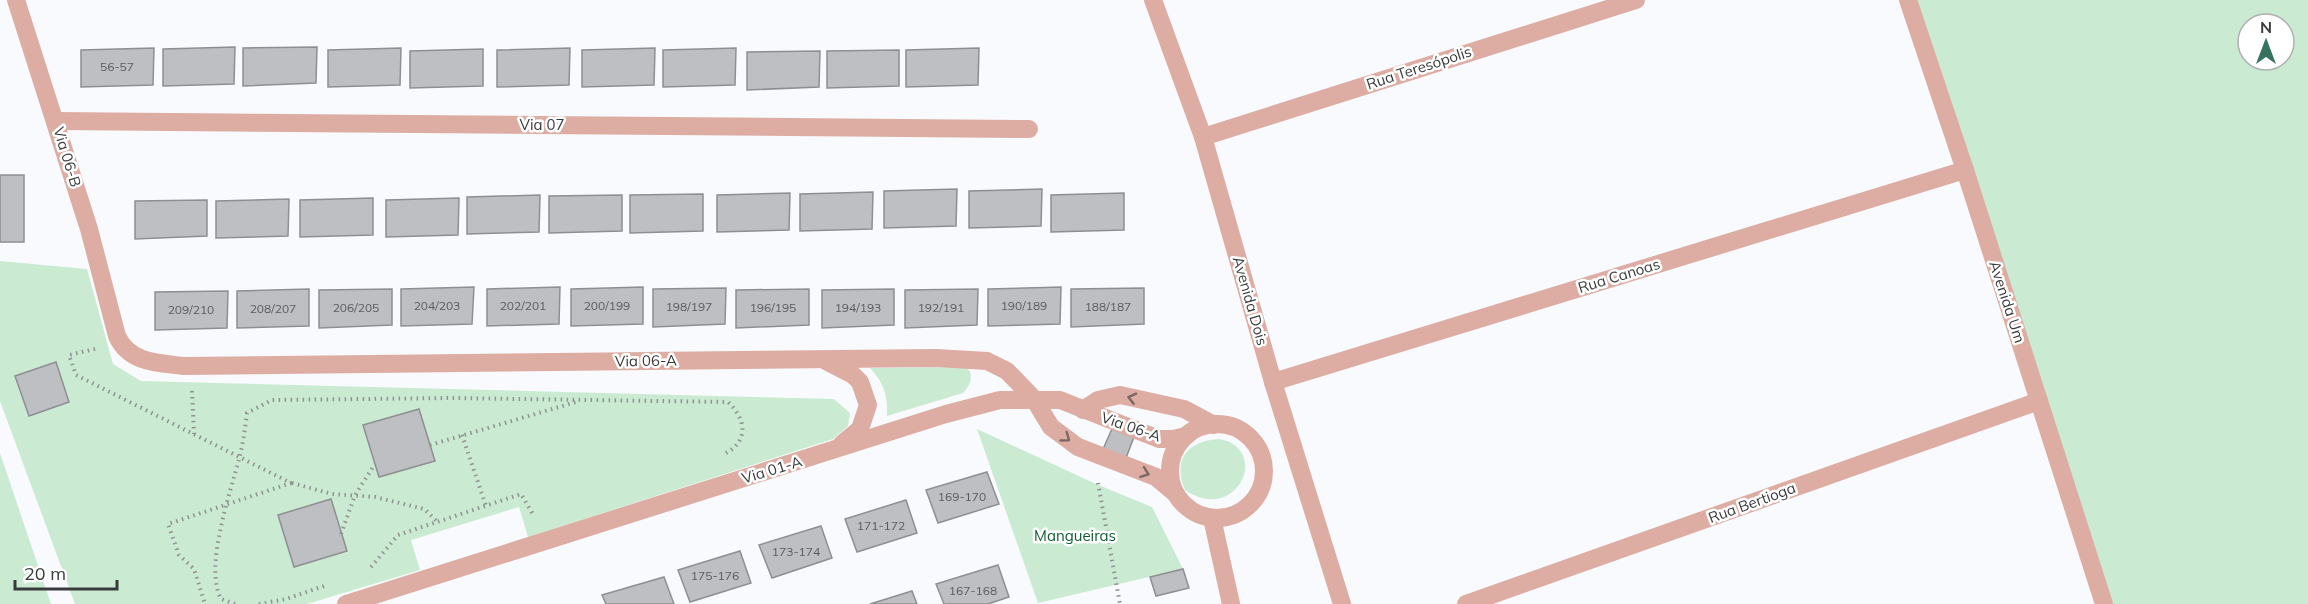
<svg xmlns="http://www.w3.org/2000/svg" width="2308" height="604" font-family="Mulish,sans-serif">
  <rect width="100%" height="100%" fill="#f8fafd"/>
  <g fill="#caebd2" fill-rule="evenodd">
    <path d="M 1904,0 L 2308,0 L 2308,604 L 2097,604 ZM 2248,24 L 2284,24 L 2284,60 L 2248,60 Z"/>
    <polygon points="0,261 87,269 113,364 141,381 834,399 850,413 848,426 833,439 528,537 519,507 411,540 420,570 307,604 75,604 0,401"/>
    <path d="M 964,367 L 970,371 C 972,381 970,385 963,393 L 887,416 C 888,396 884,383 870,368 Z"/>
    <polygon points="977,429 1096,484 1152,507 1183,569 1038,603"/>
    <path d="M 1219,439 C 1223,440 1229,441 1233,444 C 1265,466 1229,521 1185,490 C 1172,459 1188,441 1219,439 Z"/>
    <polygon points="0,453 51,604 0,604"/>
  </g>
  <g fill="#bdbfc2" stroke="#8e8f92" stroke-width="1.5">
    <polygon points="235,47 234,84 163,86 163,49"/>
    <polygon points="317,47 316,83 243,86 243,48"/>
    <polygon points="154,48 153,85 81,87 81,50"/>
    <polygon points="401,48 400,85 328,87 328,50"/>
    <polygon points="570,48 569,85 497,87 497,50"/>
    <polygon points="655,48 654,85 582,87 582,50"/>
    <polygon points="736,48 735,85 663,87 663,50"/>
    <polygon points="979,48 978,85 906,87 906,50"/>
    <polygon points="483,49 483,86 410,88 410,51"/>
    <polygon points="899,50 899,86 827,88 827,51"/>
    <polygon points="820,51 819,87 747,90 747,52"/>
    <rect x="0" y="175" width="24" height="67"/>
    <polygon points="957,189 956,226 884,228 884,191"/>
    <polygon points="1042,189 1041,226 969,228 969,191"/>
    <polygon points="873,192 872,229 800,231 800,194"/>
    <polygon points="790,193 789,230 717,232 717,195"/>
    <polygon points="1124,193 1124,230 1051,232 1051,195"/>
    <polygon points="703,194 703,231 630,233 630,195"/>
    <polygon points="540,195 539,232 467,234 467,197"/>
    <polygon points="622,195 622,231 549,233 549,196"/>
    <polygon points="373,198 373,235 300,237 300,200"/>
    <polygon points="459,198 458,235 386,237 386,200"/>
    <polygon points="289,199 288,236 216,238 216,201"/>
    <polygon points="207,200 207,236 135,239 135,201"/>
    <polygon points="474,287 472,324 401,326 401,289"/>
    <polygon points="560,287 559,324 487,326 487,289"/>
    <polygon points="643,287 643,324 571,326 571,289"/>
    <polygon points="1061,287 1060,324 988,326 988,289"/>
    <polygon points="726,288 725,324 653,327 653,289"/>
    <polygon points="1144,288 1144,324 1071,327 1071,289"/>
    <polygon points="309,289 309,326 237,328 237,291"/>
    <polygon points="392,289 392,325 319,328 319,290"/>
    <polygon points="809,289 809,325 736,328 736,290"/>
    <polygon points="894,289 894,325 822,328 822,290"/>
    <polygon points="978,289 977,325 905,328 905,290"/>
    <polygon points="228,291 227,328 155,330 155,292"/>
    <polygon points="56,362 69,402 29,416 15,376"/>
    <polygon points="419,409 435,461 379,477 363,425"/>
    <polygon points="1112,429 1134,437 1126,458 1103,449"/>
    <polygon points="987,472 999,504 938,523 926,490"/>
    <polygon points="331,499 347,551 294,567 278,515"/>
    <polygon points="906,500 917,533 857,552 845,519"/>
    <polygon points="821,526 832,558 772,578 759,545"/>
    <polygon points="740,551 751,583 690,602 678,570"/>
    <polygon points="998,565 1009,597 988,604 944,604 936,584"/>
    <polygon points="1183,569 1189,588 1156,596 1150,577"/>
    <polygon points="664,577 674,604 606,604 602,595"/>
    <polygon points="912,591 917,604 870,604"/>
  </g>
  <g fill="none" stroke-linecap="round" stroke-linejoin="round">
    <g stroke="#909193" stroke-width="4" stroke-dasharray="1.5 4.5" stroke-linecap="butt">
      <polyline points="95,349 69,355 76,375 291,483 168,524 179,555 194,569 205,604"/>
      <polyline points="192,391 194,434"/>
      <polyline points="462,435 486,506"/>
      <polyline points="430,445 576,402"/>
      <polyline points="292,483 332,494 375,497 424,509 438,522"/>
      <polyline points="1098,483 1120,604"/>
      <polyline points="341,534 355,495 375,464"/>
      <polyline points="371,567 398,535 521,494 534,516"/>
      <path d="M 235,604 L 221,599 C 204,567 230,494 239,459 C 243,444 245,429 247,413 L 272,400 L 452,398 L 728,402 C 745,418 750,440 726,453"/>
      <polyline points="259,604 286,599 327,585"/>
    </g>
    <g stroke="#ddada3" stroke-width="18">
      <path d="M 16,0 L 89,229 L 117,336 C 129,363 158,363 184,366 L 936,358 L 987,361 L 1007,371 L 1034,399 L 1051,427 L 1078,447 L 1156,477 L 1175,493"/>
      <polyline points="1153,0 1203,137 1273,382 1342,604"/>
      <polyline points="1908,0 1965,170 2104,604"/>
      <polyline points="56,121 1029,129"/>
      <polyline points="1203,137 1636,0"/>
      <polyline points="826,361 853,375 860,382 868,405 860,429 842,444"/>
      <polyline points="1273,382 1965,170"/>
      <polyline points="1083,410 1098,400 1120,395 1184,409 1214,425"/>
      <circle cx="1217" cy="471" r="47"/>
      <polyline points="1212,518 1231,604"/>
      <polyline points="346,604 946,414 1000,400 1060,400 1159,439 1173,439 1186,436"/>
      <polyline points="1466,604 2039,401"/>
    </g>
  </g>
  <defs><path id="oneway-chevron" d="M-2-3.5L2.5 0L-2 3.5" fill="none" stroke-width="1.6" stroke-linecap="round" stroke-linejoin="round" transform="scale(1.5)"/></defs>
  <g stroke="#7b6865">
    <use href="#oneway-chevron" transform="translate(1132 398) rotate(-166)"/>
    <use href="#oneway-chevron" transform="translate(1066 438) rotate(36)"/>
    <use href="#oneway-chevron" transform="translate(1145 473) rotate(20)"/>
  </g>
  <g text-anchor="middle" stroke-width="5" stroke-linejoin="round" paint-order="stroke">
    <g font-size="12" fill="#5a5b5d">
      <text x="117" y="71">56-57</text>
      <text x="437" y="310">204/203</text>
      <text x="523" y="310">202/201</text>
      <text x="607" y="310">200/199</text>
      <text x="1024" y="310">190/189</text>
      <text x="689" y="311">198/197</text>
      <text x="1108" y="311">188/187</text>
      <text x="356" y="312">206/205</text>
      <text x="773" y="312">196/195</text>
      <text x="858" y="312">194/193</text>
      <text x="941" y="312">192/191</text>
      <text x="273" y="313">208/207</text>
      <text x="191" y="314">209/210</text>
      <text x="962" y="501">169-170</text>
      <text x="881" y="530">171-172</text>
      <text x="796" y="556">173-174</text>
      <text x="715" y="580">175-176</text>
      <text x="973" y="595">167-168</text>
    </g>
    <g font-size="15" fill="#393a3b" stroke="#fff">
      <text transform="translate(1419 68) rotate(-18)" y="5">Rua Teresópolis</text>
      <text x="542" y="130">Via 07</text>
      <text transform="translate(67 157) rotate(73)" y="5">Via 06-B</text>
      <text transform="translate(1619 276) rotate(-17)" y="5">Rua Canoas</text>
      <text transform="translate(1250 301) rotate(74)" y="5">Avenida Dois</text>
      <text transform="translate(2007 302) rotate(72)" y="5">Avenida Um</text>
      <text transform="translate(646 361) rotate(-1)" y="5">Via 06-A</text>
      <text transform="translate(1131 427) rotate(19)" y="5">Via 06-A</text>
      <text transform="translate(772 470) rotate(-17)" y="5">Via 01-A</text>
      <text transform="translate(1752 503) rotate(-20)" y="5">Rua Bertioga</text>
    </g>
    <g font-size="15" fill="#105c32" stroke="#fff">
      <text x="1075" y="541">Mangueiras</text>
    </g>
  </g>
  <g transform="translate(2266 42)"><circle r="28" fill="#ffffff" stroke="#b0b0b1" stroke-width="1.5"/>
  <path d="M0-4.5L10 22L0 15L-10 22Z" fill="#36735e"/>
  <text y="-9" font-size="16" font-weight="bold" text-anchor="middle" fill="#393a3b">N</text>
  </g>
  <path d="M15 580v9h102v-9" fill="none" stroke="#393a3b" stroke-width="3"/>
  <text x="24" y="580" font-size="18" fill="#393a3b" stroke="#ffffff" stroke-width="4.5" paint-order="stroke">20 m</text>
</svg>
